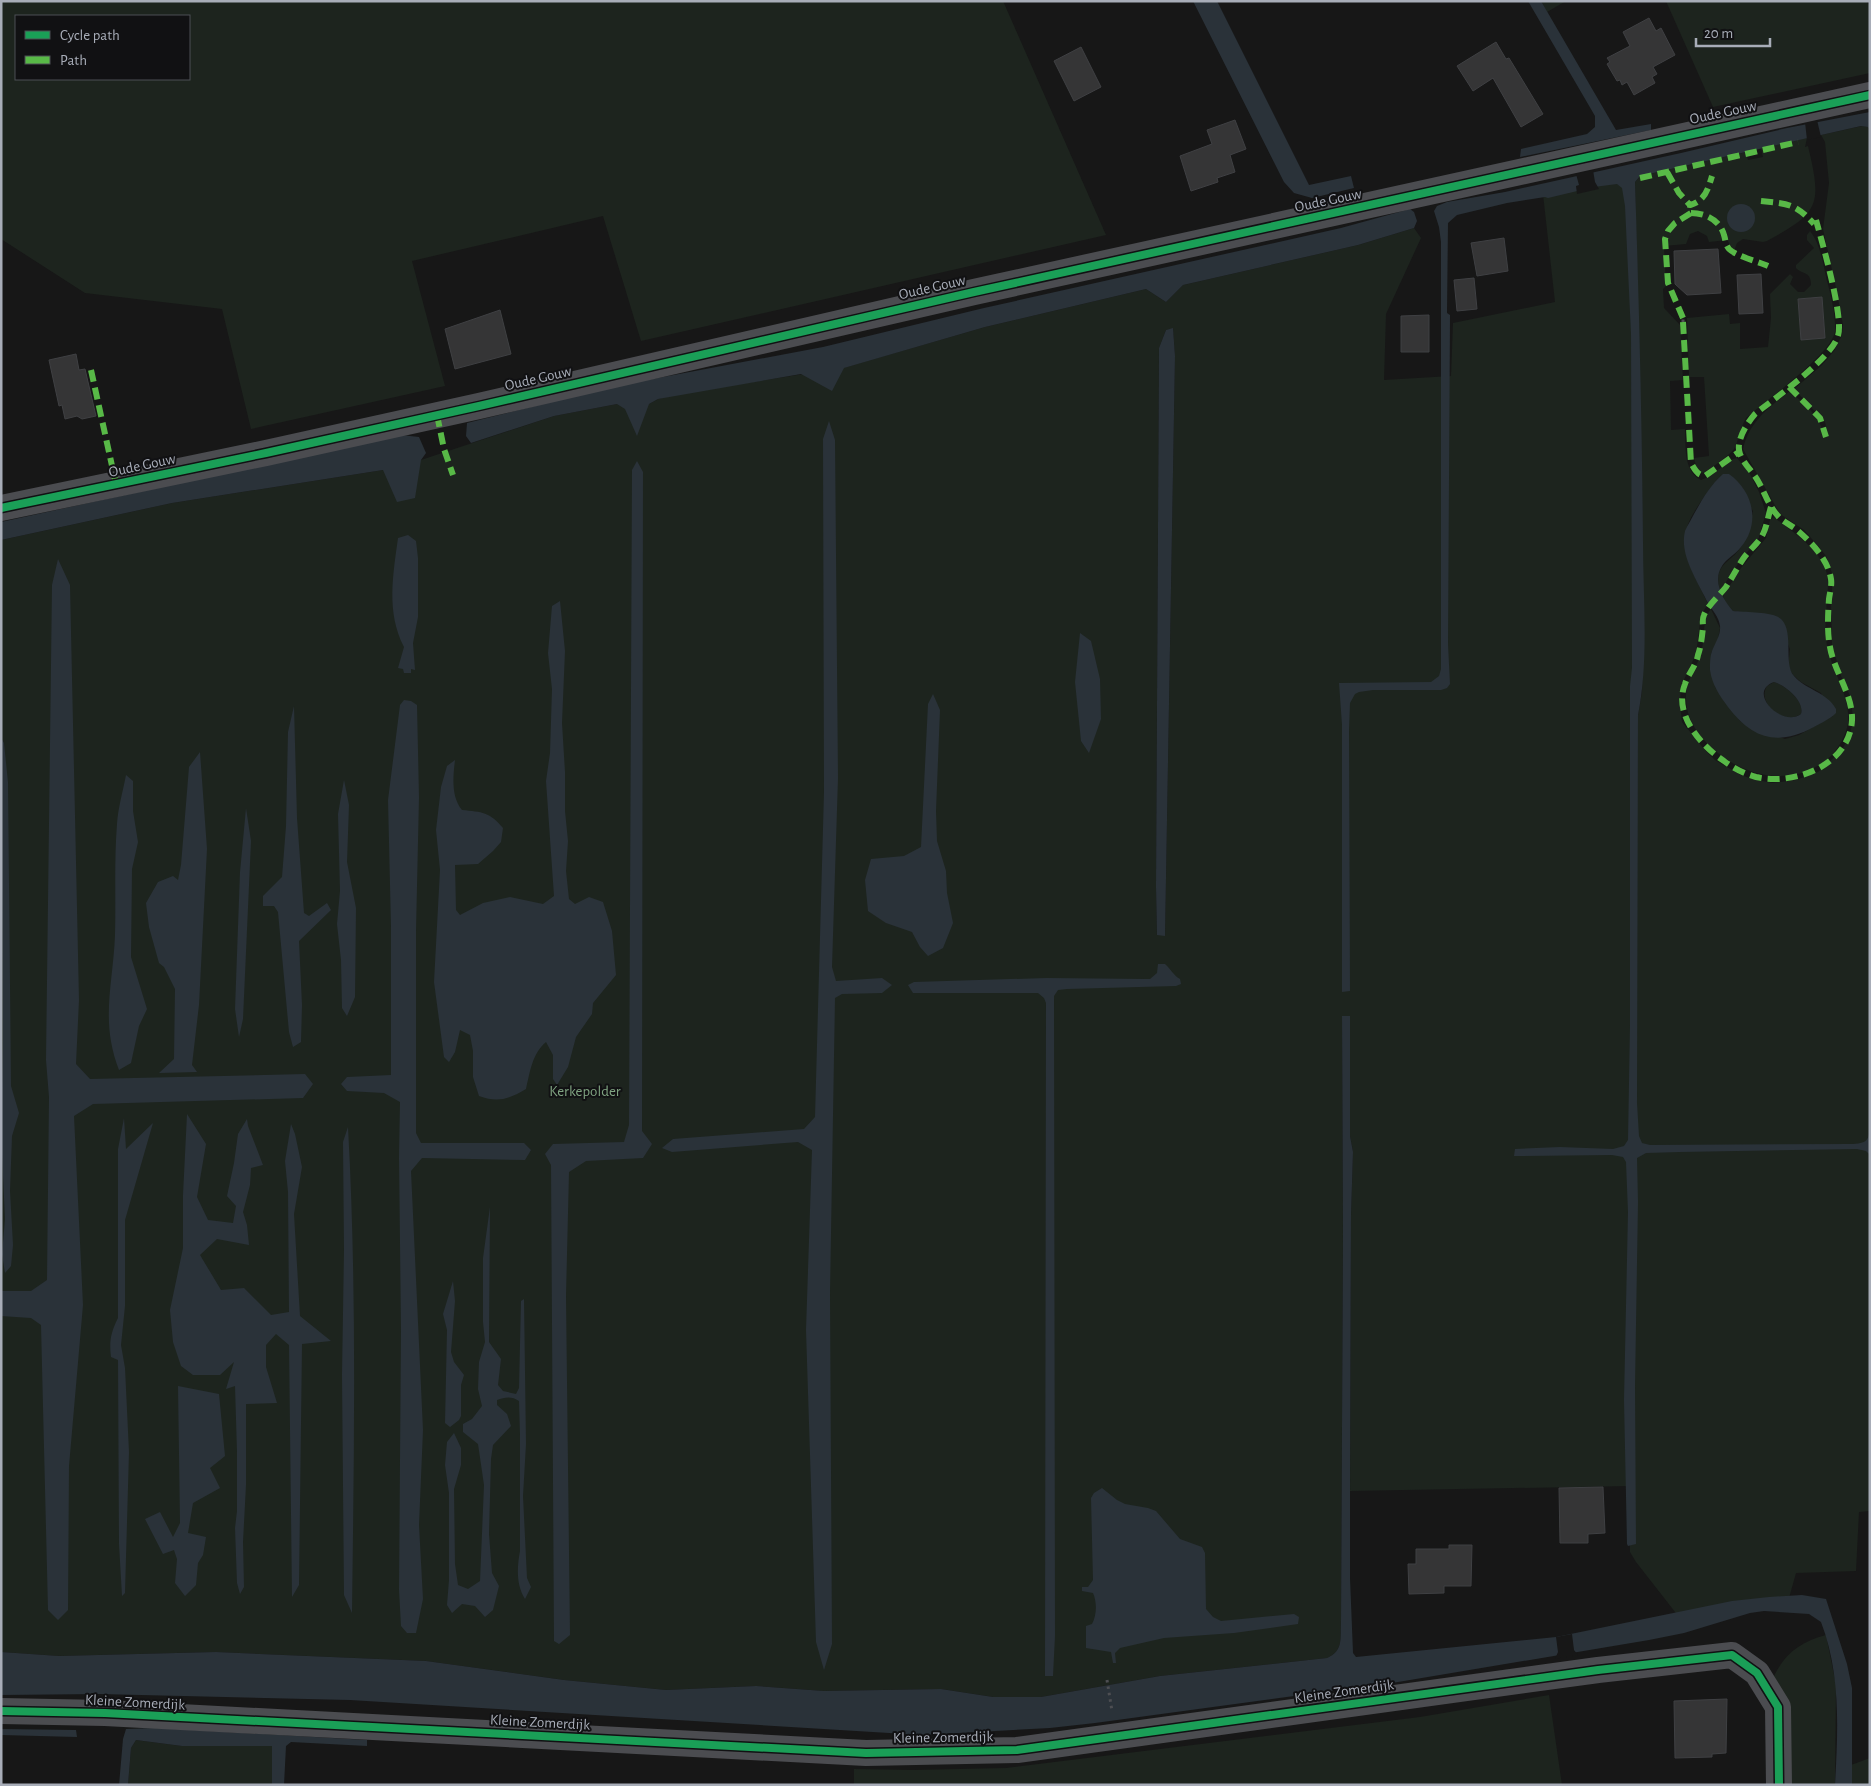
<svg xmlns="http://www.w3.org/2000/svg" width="1871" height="1786" font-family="'Alegreya Sans',sans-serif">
  <rect width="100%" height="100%" fill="#171717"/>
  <g fill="#1d241e" fill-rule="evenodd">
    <path d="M 1,1 L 1003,1 L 1106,235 L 641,341 L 603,216 L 412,261 L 445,386 L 251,429 L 222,309 L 85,293 L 1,239 ZM 16,16 L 189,16 L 189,79 L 16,79 Z"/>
    <polygon points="1541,1 1566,1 1547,12"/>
    <polygon points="1666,1 1866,1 1870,6 1870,73 1713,107"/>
    <path d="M 1862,126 L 1868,127 L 1870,130 L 1870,1511 L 1859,1512 L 1856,1571 L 1796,1573 L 1789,1598 L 1679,1617 L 1636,1562 L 1630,1552 L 1630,1486 L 1350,1491 L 1351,1215 L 1353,1152 L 1350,1136 L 1350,1078 L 1342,1017 L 1343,1234 L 1341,1621 C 1340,1637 1344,1651 1327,1658 L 1160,1676 L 1041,1697 L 993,1697 L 941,1689 L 824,1691 L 756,1686 L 666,1690 L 564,1680 L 426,1661 L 216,1652 L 59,1656 L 1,1652 L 1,540 L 172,503 L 383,470 L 421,460 L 554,416 L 617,404 L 649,404 L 658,399 L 710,385 L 721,387 L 843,368 L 985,327 L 1146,289 L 1166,302 L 1183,285 L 1358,245 L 1414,228 L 1421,238 L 1386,314 L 1384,380 L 1451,376 L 1453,323 L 1555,302 L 1542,185 L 1629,166 L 1637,808 L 1638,715 L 1642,692 L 1643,641 L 1642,483 L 1635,182 L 1640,176 L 1746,152 L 1748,160 L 1763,157 L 1761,148 L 1807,138 L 1805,147 L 1808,146 C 1822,205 1820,212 1767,241 L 1763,242 L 1743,239 L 1737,243 L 1734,251 L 1727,240 L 1709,242 L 1707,236 L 1698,231 L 1690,234 L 1686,244 L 1664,246 L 1666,286 L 1663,289 L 1664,308 L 1680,325 L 1683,380 L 1670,381 L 1671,430 L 1685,429 C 1686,446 1683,471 1701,480 L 1708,477 L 1733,459 L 1737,458 L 1750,474 L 1759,492 L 1766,513 L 1758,540 L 1742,558 L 1720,591 C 1712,562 1732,564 1742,545 C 1748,534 1750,523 1753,511 L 1729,474 C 1718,475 1713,485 1707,493 C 1700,502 1688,520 1686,531 C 1679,554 1699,583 1708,604 L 1701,615 L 1696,654 L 1681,686 L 1680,704 L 1682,722 L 1704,749 L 1715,760 L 1739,774 L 1749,778 L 1772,783 L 1796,780 L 1818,772 L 1842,750 L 1850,734 L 1853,720 L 1851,698 L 1841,676 L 1832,645 L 1831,603 L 1833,576 L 1826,556 L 1819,547 L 1804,530 L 1780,514 L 1743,449 C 1749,422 1769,407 1790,391 C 1804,404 1820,415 1824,435 L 1828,434 L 1825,422 L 1794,389 L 1822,365 L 1834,351 L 1842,335 L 1843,325 L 1836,288 L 1823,229 L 1829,183 L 1825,142 L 1821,135 ZM 1173,329 L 1175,356 L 1165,935 L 1157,935 L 1156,887 L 1159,348 L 1166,330 Z"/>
    <path d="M 1810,231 C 1821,245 1823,264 1827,281 C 1831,295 1836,317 1835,331 C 1833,353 1764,402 1746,418 C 1740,428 1739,440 1734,449 C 1731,454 1707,472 1702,473 L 1697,470 L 1694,458 L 1709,456 L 1704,377 L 1689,377 L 1687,318 L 1729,314 L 1730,324 L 1740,323 L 1740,349 L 1768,347 L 1771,318 L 1770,294 L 1790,274 L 1793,277 L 1790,284 L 1798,292 L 1804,292 L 1811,285 C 1811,271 1803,275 1796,268 L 1796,265 L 1814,248 L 1807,240 L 1807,235 ZM 1822,297 L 1825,338 L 1801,340 L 1798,299 Z"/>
    <path d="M 1774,517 C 1795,535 1830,554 1828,586 C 1827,607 1823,630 1828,650 C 1834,673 1851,700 1848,723 C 1846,736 1839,747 1831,756 C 1796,789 1743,778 1711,747 C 1697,734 1686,718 1686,698 C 1685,683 1695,670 1700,656 C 1706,640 1701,621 1711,609 L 1720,628 L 1718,639 L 1711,653 L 1715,687 L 1740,721 L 1785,739 L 1799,735 L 1833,716 L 1821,693 L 1801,682 L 1793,675 L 1788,667 L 1790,649 L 1776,616 L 1733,611 L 1725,602 L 1723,596 L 1741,568 L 1766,538 L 1770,520 Z"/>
    <path d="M 1774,682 C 1785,685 1805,701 1801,714 C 1785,726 1756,704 1767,686 Z"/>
    <path d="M 1826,1635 L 1836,1685 L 1835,1785 L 1787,1785 L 1774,1676 C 1785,1653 1802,1641 1826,1635 Z"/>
    <polygon points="1549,1695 1562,1785 854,1785 854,1769 913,1770 1006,1768 1420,1717"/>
    <polygon points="136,1740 182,1746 272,1746 272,1785 128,1785 131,1748"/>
    <polygon points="1870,1758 1870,1785 1852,1785 1851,1765"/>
  </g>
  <g fill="#2a3239" fill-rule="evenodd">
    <polygon points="1193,1 1217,1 1309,185 1351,176 1354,188 1312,198 1294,193 1284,182"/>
    <polygon points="1528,1 1541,1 1616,130 1651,124 1651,130 1520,157 1521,149 1587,134 1595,127 1595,116"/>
    <path d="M 1870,112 L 1870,130 L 1868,127 L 1861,126 L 1640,176 L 1635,182 C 1639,302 1642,422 1643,542 C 1643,597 1649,661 1638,715 L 1637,1103 L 1639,1136 L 1642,1143 L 1650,1145 L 1853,1144 C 1869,1143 1869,1139 1870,1124 L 1870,1155 L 1866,1151 L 1857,1149 L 1680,1152 L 1646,1153 L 1637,1158 L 1638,1202 L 1635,1386 L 1636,1544 L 1628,1546 L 1627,1544 L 1624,1400 L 1628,1212 L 1626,1162 L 1623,1157 L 1612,1155 L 1514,1156 L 1515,1149 L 1560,1147 L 1613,1149 L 1624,1146 L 1628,1140 L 1630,1025 L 1630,686 L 1632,668 L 1631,334 L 1625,206 L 1622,188 L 1617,184 L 1594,187 L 1548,198 L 1545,197 L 1507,203 L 1457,215 L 1448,223 L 1447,313 L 1450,315 L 1448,644 L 1450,684 L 1447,688 L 1441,690 L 1373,690 L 1359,692 L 1355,694 L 1350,703 L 1349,730 L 1350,991 L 1342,992 L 1342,725 L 1339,683 L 1431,682 L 1439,676 L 1441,669 L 1441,242 L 1439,227 L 1434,211 L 1437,206 L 1447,202 L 1505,192 L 1681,153 L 1787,128 Z"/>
    <circle cx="1741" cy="218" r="14"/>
    <polygon points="1410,209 1414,212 1417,221 1414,228 1358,245 1183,285 1166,302 1146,289 985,327 844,368 832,391 801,374 658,399 649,404 637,436 625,409 617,404 554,416 471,443 466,436 467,423 610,387 823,347 984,308 1341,228"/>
    <polygon points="1173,328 1175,356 1165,936 1157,935 1156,887 1159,348 1166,330"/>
    <polygon points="829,421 835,440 838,778 832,967 836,981 882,978 892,985 882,993 842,994 835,998 830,1293 832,1644 824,1670 816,1642 806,1330 812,1150 798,1142 672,1152 662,1148 673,1139 804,1129 815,1117 824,792 823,439"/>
    <polygon points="401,435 419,437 426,453 421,460 415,498 397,502 383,470 172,503 1,540 1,522"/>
    <polygon points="637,461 643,472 642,1131 652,1144 643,1158 586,1161 569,1172 566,1296 570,1635 559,1644 554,1641 551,1165 545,1154 553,1144 624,1142 629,1125 632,470"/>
    <path d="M 1723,474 L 1729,474 C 1753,491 1761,523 1741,547 C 1736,554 1726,559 1722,566 C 1712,581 1723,600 1733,611 C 1744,612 1767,612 1776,616 C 1797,624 1782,663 1794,676 C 1806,690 1827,692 1836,709 L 1836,713 C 1830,719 1821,723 1814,727 C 1778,746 1753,740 1728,707 C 1720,696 1712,685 1710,670 C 1710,664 1710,656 1712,651 C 1715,643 1721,635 1720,626 C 1719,617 1712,610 1708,603 C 1698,582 1679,555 1685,531 C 1687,526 1691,520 1694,514 C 1702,500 1710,485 1723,474 ZM 1774,682 C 1785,685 1805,701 1801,714 C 1782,728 1746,692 1774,682 Z"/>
    <path d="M 408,535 L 416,541 L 418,558 L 418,617 L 413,643 L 415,670 L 411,669 L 411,673 L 404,673 L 403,669 L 398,668 L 404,647 C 386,612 393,575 398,538 Z"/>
    <polygon points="58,559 70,585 79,1000 76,1064 90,1079 305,1074 313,1084 303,1098 93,1104 74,1116 83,1305 69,1466 68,1610 58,1620 48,1610 41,1325 31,1318 1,1316 1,1291 31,1291 47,1280 49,1097 46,1060 52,585"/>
    <path d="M 560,601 L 565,651 L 562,723 L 565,772 L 565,811 L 568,841 L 566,871 L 569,899 L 575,904 L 589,897 L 603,902 L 612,931 L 616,975 L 593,1003 L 592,1014 L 576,1037 L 568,1067 L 557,1085 L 553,1079 L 553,1055 L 546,1042 C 532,1054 530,1072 526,1089 C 509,1099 498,1103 479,1096 L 473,1077 L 473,1051 L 470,1035 L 460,1030 L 455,1052 L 449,1062 L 444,1057 L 434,982 L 440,870 L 436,830 L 441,787 L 447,766 L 455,760 C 453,777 451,797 462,810 C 482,812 490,812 503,828 L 501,842 L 493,851 L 478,864 L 455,865 L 456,910 L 460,915 L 483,903 L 510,897 L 543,904 L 554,896 L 546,781 L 550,753 L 552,689 L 548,653 L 552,606 Z"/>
    <polygon points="1080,633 1091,641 1100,679 1101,719 1089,753 1081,741 1075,682"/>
    <polygon points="933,694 940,710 936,811 937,841 946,871 947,893 953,923 943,948 928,956 920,947 912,932 886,923 868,911 865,880 871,859 904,856 921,847 928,704"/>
    <polygon points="404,700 411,701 417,705 419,797 416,931 416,1133 421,1143 524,1143 531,1150 525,1160 422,1158 411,1171 423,1430 419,1525 423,1599 416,1633 407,1633 401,1626 399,1590 401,1330 399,1157 400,1102 384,1093 347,1091 341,1084 347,1077 391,1075 391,927 388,800 400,705"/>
    <polygon points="294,706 297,818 304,913 309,916 327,903 331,910 299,941 302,1005 301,1042 293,1047 289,1032 278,912 274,906 263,906 263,896 282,877 286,826 288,732"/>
    <polygon points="1,738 4,743 8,782 11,1086 19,1113 12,1136 10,1191 13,1245 11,1266 5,1273 2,1254 5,1219 1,1133 3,1042"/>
    <polygon points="200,752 207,849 199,1005 192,1065 197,1072 159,1073 174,1059 175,989 164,967 159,963 149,927 146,903 158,882 173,876 178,880 181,865 189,767"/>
    <path d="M 126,775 L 133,781 L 133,811 L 138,842 L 132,869 L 131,957 L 147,1009 L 139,1026 L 131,1063 L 119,1070 C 100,1021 113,985 115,935 C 116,898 114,861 117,824 C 118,808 123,791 126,775 Z"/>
    <polygon points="344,780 349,805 347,862 356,908 355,997 347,1016 342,1008 341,960 337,924 340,891 338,814"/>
    <polygon points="246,808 251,841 243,1019 239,1037 235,1009 240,872"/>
    <path d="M 1158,964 L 1165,964 C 1171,969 1173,975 1180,979 L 1181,984 L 1176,986 L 1067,989 L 1058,990 L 1054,996 L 1055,1636 L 1053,1676 L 1045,1676 L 1046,1003 L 1044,998 L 1038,993 L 913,993 L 908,985 L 914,982 L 1047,978 L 1145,979 L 1150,979 L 1157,973 Z"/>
    <path d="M 1342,1016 L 1350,1016 L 1350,1136 L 1353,1152 L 1351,1215 L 1350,1491 L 1350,1578 L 1353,1653 L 1356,1657 L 1556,1637 L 1732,1601 L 1769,1597 L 1802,1595 L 1826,1599 L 1847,1664 L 1852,1688 L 1852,1785 L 1835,1785 C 1838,1730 1841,1674 1821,1622 L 1809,1614 L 1764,1611 L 1750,1613 L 1684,1633 L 1649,1640 L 1398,1682 L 1095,1723 L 1050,1728 L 922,1735 L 350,1700 L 99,1694 L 1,1695 L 1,1652 L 59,1656 L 216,1652 L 426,1661 L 564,1680 L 666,1690 L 756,1686 L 824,1691 L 941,1689 L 993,1697 L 1041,1697 L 1160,1676 L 1327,1658 C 1344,1651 1340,1637 1341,1621 L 1343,1234 Z"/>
    <polygon points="187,1114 206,1144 197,1197 208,1220 233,1223 236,1206 227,1196 234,1163 238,1134 247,1119 248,1126 263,1165 251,1168 250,1185 243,1212 247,1225 249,1245 217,1239 200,1255 221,1290 244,1288 271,1315 289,1312 288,1192 285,1161 291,1124 295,1134 302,1167 294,1214 300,1316 331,1341 302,1344 299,1585 292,1597 289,1345 276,1334 266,1345 266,1367 277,1403 246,1404 246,1485 243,1542 244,1587 240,1594 237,1583 235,1528 237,1511 237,1452 235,1386 226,1389 234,1362 220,1375 193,1375 181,1366 173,1342 170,1310 183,1248 183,1195"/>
    <path d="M 124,1118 L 126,1149 L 153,1123 L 125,1220 L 125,1306 L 121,1345 L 125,1368 L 129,1452 L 125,1593 L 122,1596 L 119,1544 L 118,1360 L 111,1357 C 109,1341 111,1332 118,1318 L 118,1149 Z"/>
    <path d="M 348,1127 C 357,1289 354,1451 352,1613 L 344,1595 L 342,1375 L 344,1250 L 343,1142 Z"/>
    <path d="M 490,1207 L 489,1342 L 501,1359 L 498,1385 L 503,1391 L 516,1394 L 519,1388 L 521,1301 L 524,1299 L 526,1444 L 523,1496 L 527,1578 L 531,1587 L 525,1599 C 516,1585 517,1567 520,1551 L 520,1435 L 519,1401 C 512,1396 505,1397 497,1400 L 497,1405 L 507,1414 L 511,1426 L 493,1445 L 491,1459 L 489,1534 L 492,1573 L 499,1586 L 493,1610 L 485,1617 L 475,1606 L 462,1604 L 452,1613 L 447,1605 L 449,1580 L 449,1493 L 445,1465 L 447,1442 L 454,1433 L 461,1448 L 461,1465 L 454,1489 L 455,1564 L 458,1585 L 468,1589 L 480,1581 L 484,1485 L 478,1444 L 463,1432 L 463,1424 L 472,1419 L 482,1406 L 478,1389 L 479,1362 L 485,1342 L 483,1322 L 483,1258 Z"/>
    <polygon points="453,1281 455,1301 451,1352 454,1362 464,1375 461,1385 461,1416 459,1420 450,1427 445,1423 447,1330 443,1314"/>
    <polygon points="178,1386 219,1394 225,1456 210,1468 220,1488 193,1503 188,1533 206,1537 203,1555 198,1563 196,1585 185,1596 175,1583 177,1559 174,1550 163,1554 145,1519 160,1512 173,1537 180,1523"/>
    <path d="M 1102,1488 L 1117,1500 L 1125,1504 L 1148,1508 L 1156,1511 L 1180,1539 L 1202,1547 L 1205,1553 L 1206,1609 L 1213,1617 L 1221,1621 L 1294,1614 L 1299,1617 L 1298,1624 L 1234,1633 L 1164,1638 L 1120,1648 L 1115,1653 L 1116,1663 L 1113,1663 L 1111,1652 L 1086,1648 L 1086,1626 L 1092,1624 C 1097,1615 1097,1602 1093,1593 L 1082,1591 L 1082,1587 L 1088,1587 L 1093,1580 L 1091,1498 L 1094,1493 Z"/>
    <polygon points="155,1728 367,1740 367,1746 291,1742 286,1746 284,1785 272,1785 272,1746 182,1746 136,1740 131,1748 128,1785 119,1785 123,1739 126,1729"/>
    <polygon points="1,1729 76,1730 77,1737 1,1735"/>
  </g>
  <g fill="#171717">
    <polygon points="1817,120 1821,137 1807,140 1805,122"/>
    <polygon points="1593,170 1595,182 1599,189 1577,194 1576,186 1579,185 1576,174"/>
    <polygon points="1572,1634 1574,1650 1578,1655 1555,1659 1558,1652 1556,1637"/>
  </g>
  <g fill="#353536" stroke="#3f4043">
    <polygon points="1649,18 1656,31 1661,28 1675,55 1653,67 1657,74 1652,77 1655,83 1634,95 1627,82 1622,85 1620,80 1617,81 1607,64 1610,62 1607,58 1630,46 1623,32"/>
    <polygon points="1496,42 1506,59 1509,58 1543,114 1521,127 1493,78 1473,91 1457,66"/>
    <polygon points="1081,47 1101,87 1074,101 1054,61"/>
    <polygon points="1235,120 1246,149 1230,155 1235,172 1217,178 1218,182 1191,191 1180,156 1212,144 1207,130"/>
    <polygon points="1504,238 1508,271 1477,276 1471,243"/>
    <polygon points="1718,249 1721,293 1687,295 1675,284 1674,251"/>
    <polygon points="1761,274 1763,313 1739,314 1737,275"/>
    <polygon points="1474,278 1477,309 1457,311 1454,280"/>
    <polygon points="1822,297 1825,338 1801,340 1798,299"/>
    <polygon points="500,310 511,354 455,369 445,329"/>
    <polygon points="1429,315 1429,352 1401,352 1401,316"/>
    <polygon points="76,354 79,370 85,369 96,416 82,419 77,416 65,419 62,405 59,406 49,360"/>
    <polygon points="1603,1487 1605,1533 1588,1534 1588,1543 1560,1543 1559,1488"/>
    <polygon points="1449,1545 1472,1545 1471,1586 1444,1586 1444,1593 1409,1594 1408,1564 1416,1564 1416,1549 1449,1549"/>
    <polygon points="1727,1699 1726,1753 1712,1754 1712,1757 1675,1758 1674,1701"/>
  </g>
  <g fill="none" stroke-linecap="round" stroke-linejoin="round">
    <g stroke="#4d4e52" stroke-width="3" stroke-dasharray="2.5 4" stroke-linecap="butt">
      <polyline points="1683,322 1683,318"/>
      <polyline points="1107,1680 1112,1711"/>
    </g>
    <g stroke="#4b4c50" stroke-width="26">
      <polyline points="1,508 266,453 479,406 974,292 1870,95"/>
      <polyline points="1,1711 105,1713 866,1753 1017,1750 1598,1670 1732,1655 1757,1673 1778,1707 1779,1785"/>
    </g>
    <g stroke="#58b947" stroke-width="6" stroke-dasharray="12 6" stroke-linecap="butt">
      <path d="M 1667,172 L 1679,193 L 1690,205 C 1705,201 1708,189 1712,176"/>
      <polyline points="1640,178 1798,142"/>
      <path d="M 1761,201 C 1788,204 1795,203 1814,224"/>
      <path d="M 1691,213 C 1705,213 1720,220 1724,235 C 1726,241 1725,244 1729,249 C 1736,256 1759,262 1768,266"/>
      <polyline points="1683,318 1668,283 1665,239 1668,231 1675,223 1691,213 1690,205"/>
      <path d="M 1683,322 L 1691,463 C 1695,470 1697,475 1705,476 L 1739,452"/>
      <polyline points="91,370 116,484"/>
      <polyline points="1789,387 1820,418 1826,437"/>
      <polyline points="437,415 444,449 453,475"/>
      <path d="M 1771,507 C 1768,516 1767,526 1763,534 C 1758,544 1749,550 1743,559 C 1737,568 1732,578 1726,587 C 1719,596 1708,605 1704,615 C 1702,619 1703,624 1703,627 C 1702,637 1701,646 1698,655 C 1696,666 1688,674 1685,684 C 1673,714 1701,746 1724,761 C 1733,768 1745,774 1756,777 C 1794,786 1850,765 1852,720 C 1853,695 1834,671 1830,647 C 1827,633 1828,613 1829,599 C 1830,592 1832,585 1831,579 C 1828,559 1811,542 1797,530 C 1791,525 1783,522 1778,516 C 1768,505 1765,493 1758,481 C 1753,472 1744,464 1740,454 C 1735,442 1747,423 1755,414 C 1775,398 1831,359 1838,336 C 1844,317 1822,242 1816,220"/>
    </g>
    <defs>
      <g id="cycleway">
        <polyline points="1,508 266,453 479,406 974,292 1870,95"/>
        <polyline points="1,1711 105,1713 866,1753 1017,1750 1598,1670 1732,1655 1757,1673 1778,1707 1779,1785"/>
      </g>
    </defs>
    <use href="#cycleway" stroke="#111113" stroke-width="11"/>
    <use href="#cycleway" stroke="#1a9f57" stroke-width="8"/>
  </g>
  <g text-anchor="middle" stroke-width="4" stroke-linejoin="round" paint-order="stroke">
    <g font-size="15" fill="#a8adb8" stroke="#111113">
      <text transform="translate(1723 112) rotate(-12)" y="5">Oude Gouw</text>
      <text transform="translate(1328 200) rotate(-12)" y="5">Oude Gouw</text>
      <text transform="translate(932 287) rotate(-13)" y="5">Oude Gouw</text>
      <text transform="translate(538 378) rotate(-13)" y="5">Oude Gouw</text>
      <text transform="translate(142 465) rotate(-12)" y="5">Oude Gouw</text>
      <text transform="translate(1344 1691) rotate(-8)" y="5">Kleine Zomerdijk</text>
      <text transform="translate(135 1702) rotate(3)" y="5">Kleine Zomerdijk</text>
      <text transform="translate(540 1722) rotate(3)" y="5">Kleine Zomerdijk</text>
      <text transform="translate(943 1737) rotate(-1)" y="5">Kleine Zomerdijk</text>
    </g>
    <g font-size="15" fill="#7fa381" stroke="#111113">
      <text x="585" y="1096">Kerkepolder</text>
    </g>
  </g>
  <rect width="1871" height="1786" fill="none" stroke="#a8adb8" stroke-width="5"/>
  <rect x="15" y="15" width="175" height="65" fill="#111113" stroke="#4d4f55"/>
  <rect x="25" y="31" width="25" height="8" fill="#1a9f57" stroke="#4d4f55"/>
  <text x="60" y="40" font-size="15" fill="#a8adb8">Cycle path</text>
  <rect x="25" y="56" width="25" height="8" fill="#58b947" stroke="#4d4f55"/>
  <text x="60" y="65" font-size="15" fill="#a8adb8">Path</text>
  <path d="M1696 38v8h74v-8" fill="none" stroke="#a8adb8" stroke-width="2.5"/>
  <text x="1704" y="38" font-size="15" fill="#a8adb8" stroke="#111113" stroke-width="4" paint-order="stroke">20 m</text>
</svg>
